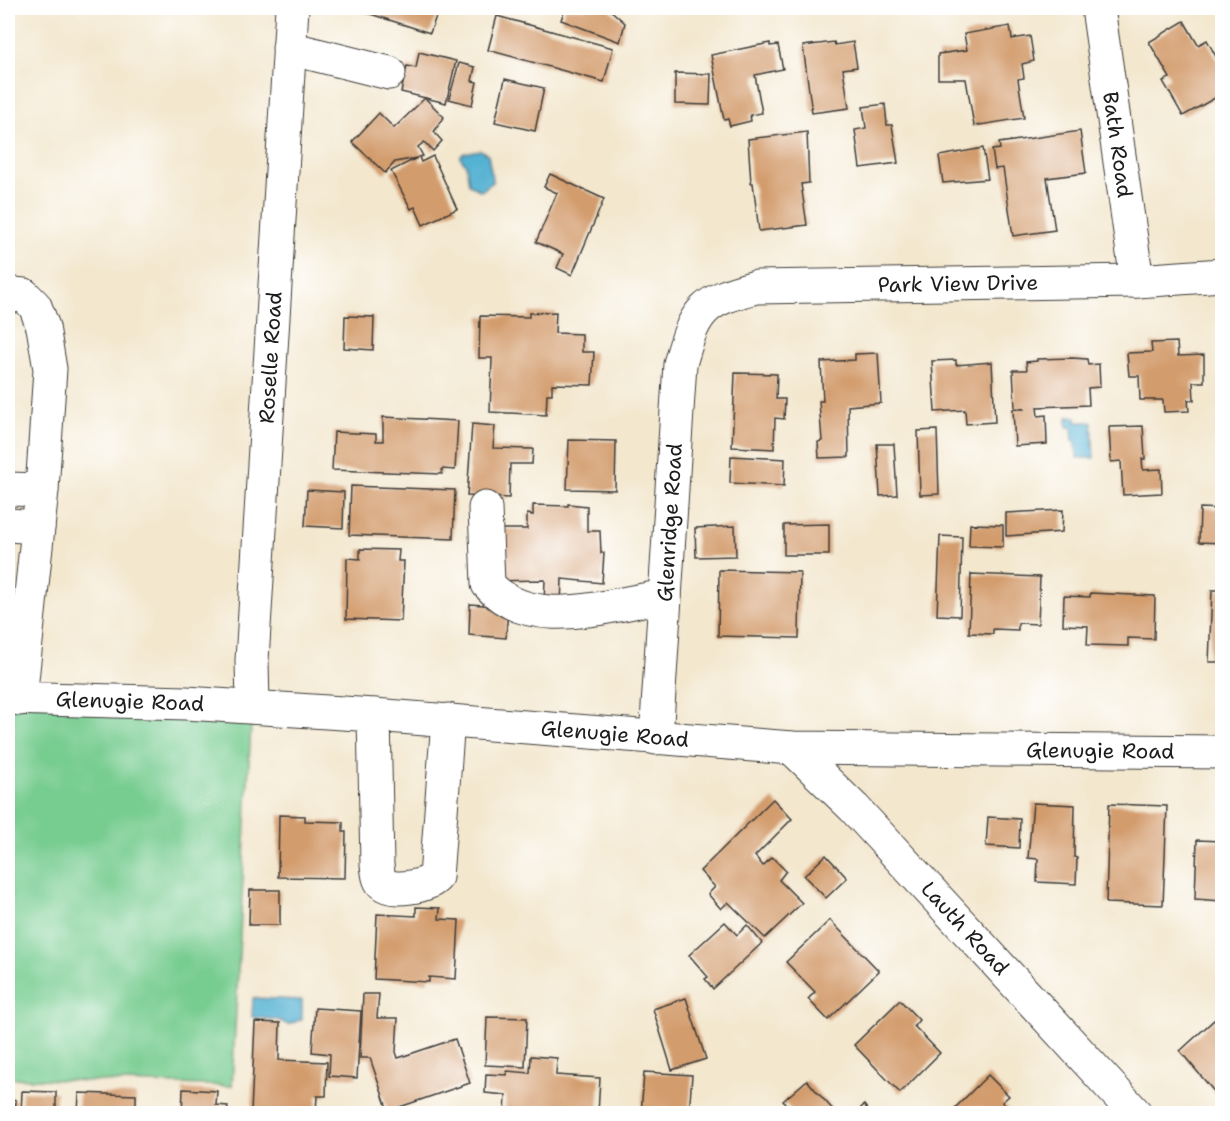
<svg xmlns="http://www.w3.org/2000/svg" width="1230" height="1121" font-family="'Shantell Sans',sans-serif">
  <rect width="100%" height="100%" fill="#fff"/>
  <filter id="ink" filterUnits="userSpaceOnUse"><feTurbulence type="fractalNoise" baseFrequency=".0167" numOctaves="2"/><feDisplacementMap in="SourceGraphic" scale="12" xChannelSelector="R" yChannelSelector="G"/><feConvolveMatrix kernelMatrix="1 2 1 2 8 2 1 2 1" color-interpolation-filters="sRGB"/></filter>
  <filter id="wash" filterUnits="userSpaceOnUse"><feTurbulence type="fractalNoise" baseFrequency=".008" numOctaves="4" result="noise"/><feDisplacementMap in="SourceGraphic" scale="24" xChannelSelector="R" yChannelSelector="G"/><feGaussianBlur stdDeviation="1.35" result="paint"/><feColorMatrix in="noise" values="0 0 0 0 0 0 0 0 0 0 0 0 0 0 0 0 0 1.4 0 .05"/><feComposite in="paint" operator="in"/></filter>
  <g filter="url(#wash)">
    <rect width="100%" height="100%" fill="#f3e7ce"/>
    <polygon fill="#77cc90" stroke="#4a7456" stroke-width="1.5" points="8,698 252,707 232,1086 8,1078"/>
    <g fill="#53b1d2" stroke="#386677" stroke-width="1.5">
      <polygon points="481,150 488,155 493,182 481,191 469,184 466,165 460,157 464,153"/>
      <polygon points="1067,417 1076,417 1076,422 1092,422 1094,458 1077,458 1076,443 1073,441 1072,427 1067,427"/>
      <polygon points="253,998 302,1000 302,1019 288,1025 279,1020 252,1017"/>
    </g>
    <g id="blocks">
      <g fill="#d39c6d">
        <polygon points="359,8 439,8 430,33 358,10"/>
        <polygon points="565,8 608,8 625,23 620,42 561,20"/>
        <polygon points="736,8 752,8 750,13"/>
        <polygon points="497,16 613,48 604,82 488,50"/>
        <polygon points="1184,21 1198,45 1207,40 1222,68 1222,94 1183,116 1163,81 1170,78 1149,42"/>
        <polygon points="1010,26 1012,39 1030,36 1034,61 1022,64 1024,78 1018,79 1024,118 974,126 966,79 938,79 938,54 967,50 964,34"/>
        <polygon points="834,42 835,45 853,42 857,67 843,69 849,108 812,113 803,46"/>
        <polygon points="770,43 770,46 778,45 783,69 755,75 762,113 750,115 751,121 730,126 728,119 724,120 711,55"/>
        <polygon points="419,52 456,61 446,103 401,92 407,66 416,68"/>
        <polygon points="459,63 475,67 472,81 477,82 472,105 449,99"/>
        <polygon points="675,73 711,74 710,105 675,104"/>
        <polygon points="505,79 544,88 535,131 495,122"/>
        <polygon points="425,98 444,117 434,132 442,141 433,151 424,142 418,147 423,156 419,157 421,162 433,156 457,209 423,225 415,207 411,209 391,171 417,158 395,162 385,173 352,142 379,113 394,128"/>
        <polygon points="885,104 887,125 892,125 898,163 860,168 855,130 866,128 863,107"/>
        <polygon points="1080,131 1086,173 1047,178 1055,230 1013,236 1003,168 995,169 992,150 1000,149 999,143"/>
        <polygon points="807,132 809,183 801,184 807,225 759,231 753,183 751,183 748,139"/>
        <polygon points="983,148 988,179 943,183 939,156"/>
        <polygon points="550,174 604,199 572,275 557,268 563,254 536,242 557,193 544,187"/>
        <polygon points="556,312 555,333 582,334 582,352 594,352 592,385 552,384 552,394 547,394 546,415 490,412 492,358 479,358 480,316 529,317 529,313"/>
        <polygon points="345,316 374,317 373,350 344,348"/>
        <polygon points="1177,342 1178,356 1204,355 1204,382 1193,382 1194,400 1188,400 1189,411 1164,412 1163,400 1140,400 1139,376 1129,376 1127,353 1152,352 1151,343"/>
        <polygon points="878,353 881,403 848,406 849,457 819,458 818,442 822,441 819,401 823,401 821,362 855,360 855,354"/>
        <polygon points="1072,358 1087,359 1088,365 1099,364 1100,387 1088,388 1089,405 1037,407 1038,416 1046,415 1047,444 1015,446 1013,409 1025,409 1015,408 1013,370 1027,370 1026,362 1037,361 1037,359"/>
        <polygon points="956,360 956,365 992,362 995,422 966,424 965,410 935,412 932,361"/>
        <polygon points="735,373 777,374 776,399 785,399 784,419 775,418 774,449 732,447"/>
        <polygon points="383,417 458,421 455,470 442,469 442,474 332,470 334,432 376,434 376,441 383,441"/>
        <polygon points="1220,418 1222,418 1222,440 1221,440"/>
        <polygon points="472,424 495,426 493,448 533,449 532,464 510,464 509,498 467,496"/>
        <polygon points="1143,426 1145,459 1142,459 1143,470 1161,469 1162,493 1123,495 1121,461 1111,462 1109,427"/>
        <polygon points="937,430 939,494 920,495 918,431"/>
        <polygon points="569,440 616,441 615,490 567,489"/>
        <polygon points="877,444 894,444 897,495 880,496"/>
        <polygon points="731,456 785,459 784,486 730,483"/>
        <polygon points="351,486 455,490 453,539 349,535"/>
        <polygon points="307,490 344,492 343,528 305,526"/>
        <polygon points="568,504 587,506 587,531 600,531 601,553 604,553 602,583 562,579 561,605 544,604 545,580 494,581 498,529 527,529 527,514 533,515 533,505 568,506"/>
        <polygon points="1200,508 1222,509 1222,543 1199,542"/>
        <polygon points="1063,510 1062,532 1006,536 1006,513"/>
        <polygon points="829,524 829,555 784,555 784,525"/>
        <polygon points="970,524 1003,525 1003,547 969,546"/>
        <polygon points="735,526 736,556 696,557 695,528"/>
        <polygon points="940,536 962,537 960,616 937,615"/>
        <polygon points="360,549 399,550 398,561 404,561 401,621 346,619 347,558 360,559"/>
        <polygon points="719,570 800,572 799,638 718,636"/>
        <polygon points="971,574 1040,577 1038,624 1018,623 1018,630 993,629 993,634 969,633"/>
        <polygon points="1212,590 1222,590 1222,662 1209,662"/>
        <polygon points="1090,593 1155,596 1154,639 1128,638 1128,646 1087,645 1088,626 1063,625 1064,596 1090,597"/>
        <polygon points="470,604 508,607 506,638 469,635"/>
        <polygon points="773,799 792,819 755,856 763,866 772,857 786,871 779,880 802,903 765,938 728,902 721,909 708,894 715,887 700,871"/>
        <polygon points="1033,803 1075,805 1074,857 1077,858 1076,884 1037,882 1038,859 1028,858"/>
        <polygon points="1109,804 1167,806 1163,905 1106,903"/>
        <polygon points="279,815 305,816 305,821 343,822 343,832 346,832 345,878 278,877"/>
        <polygon points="988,817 1020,819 1019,848 986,846"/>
        <polygon points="1197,840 1222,841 1222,901 1195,899"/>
        <polygon points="826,855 847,878 826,898 804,876"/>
        <polygon points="250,890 280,890 280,925 249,925"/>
        <polygon points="416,907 440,908 439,919 459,920 456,979 429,977 429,982 374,979 377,914 416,916"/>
        <polygon points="830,920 879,971 828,1020 808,999 815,992 786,962"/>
        <polygon points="725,922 737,935 747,925 762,943 713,989 705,979 708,977 689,955"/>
        <polygon points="363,994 379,994 377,1018 398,1018 396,1052 398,1058 455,1039 470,1083 388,1111 370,1058 360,1058"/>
        <polygon points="686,998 706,1059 672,1070 653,1009"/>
        <polygon points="900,1000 919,1020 914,1026 940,1053 900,1093 854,1045"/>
        <polygon points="315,1008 361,1011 357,1078 329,1076 330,1054 312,1052"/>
        <polygon points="487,1017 527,1018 525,1067 485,1065"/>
        <polygon points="1220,1019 1222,1021 1222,1101 1180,1051 1214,1020 1216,1023"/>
        <polygon points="255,1022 280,1023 279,1060 327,1062 326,1096 317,1096 316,1113 251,1113"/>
        <polygon points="531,1056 557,1058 556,1075 600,1078 598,1114 505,1114 506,1095 485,1093 486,1074 507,1075 507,1071 530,1073"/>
        <polygon points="644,1072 692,1075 689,1114 641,1114"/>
        <polygon points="988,1075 1009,1096 1002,1102 1013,1114 949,1114"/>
        <polygon points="807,1080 817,1092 837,1114 795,1114 783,1101"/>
        <polygon points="183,1089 217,1091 216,1105 228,1106 227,1114 182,1114"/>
        <polygon points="22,1091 56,1092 56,1114 21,1114"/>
        <polygon points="79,1093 136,1095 136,1114 78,1114"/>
        <polygon points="8,1099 16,1100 15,1114 8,1114"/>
        <polygon points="864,1105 871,1114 855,1114"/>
      </g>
    </g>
  </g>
  <g filter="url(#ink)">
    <use href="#blocks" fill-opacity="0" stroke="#3c3a37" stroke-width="1.5"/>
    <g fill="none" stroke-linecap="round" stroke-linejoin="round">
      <defs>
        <g id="minor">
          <path id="s1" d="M 1098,8 L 1137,281"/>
          <polyline points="289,48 389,73"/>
          <polyline points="8,298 13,294 24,295 35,306 43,327 50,369 42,490 20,699"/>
          <polyline points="8,489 42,490"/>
          <path d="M 485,508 L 488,584 C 530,634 610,604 665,596"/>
          <polyline points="8,525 38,527"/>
          <path id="s2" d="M 8,698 L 186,703 L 374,715 L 792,748 L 1222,752"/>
          <path id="s3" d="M 253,707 L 252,660 L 292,8"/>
          <path d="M 374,715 L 377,865 C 378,871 378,879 382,883 C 392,893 428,886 436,877 L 448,720"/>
          <path id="s4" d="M 656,738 L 680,364 C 695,311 701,301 756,287 L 1137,281 L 1222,275"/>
          <path id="s5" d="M 792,748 L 854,808 L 1136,1114"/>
        </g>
      </defs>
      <use href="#minor" stroke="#3c3a37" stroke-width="35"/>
      <use href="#minor" stroke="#fff" stroke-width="33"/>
    </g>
  </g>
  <g text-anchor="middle" stroke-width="4.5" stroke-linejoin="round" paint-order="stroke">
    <g font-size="21" fill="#1c1c1c" stroke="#fff">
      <text dy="7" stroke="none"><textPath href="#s1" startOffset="138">Bath Road</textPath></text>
      <text dy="7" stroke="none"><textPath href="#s4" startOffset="694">Park View Drive</textPath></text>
      <text dy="7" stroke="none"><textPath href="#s3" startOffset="350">Roselle Road</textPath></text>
      <text dy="7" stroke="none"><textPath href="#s4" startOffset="216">Glenridge Road</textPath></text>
      <text dy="7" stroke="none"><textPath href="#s2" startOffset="122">Glenugie Road</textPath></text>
      <text dy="7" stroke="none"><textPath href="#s2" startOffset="608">Glenugie Road</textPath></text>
      <text dy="7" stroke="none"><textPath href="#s2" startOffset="1094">Glenugie Road</textPath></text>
      <text dy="7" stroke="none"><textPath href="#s5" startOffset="250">Lauth Road</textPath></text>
    </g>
  </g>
  <rect width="1230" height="1121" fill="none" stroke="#fff" stroke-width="30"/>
</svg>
